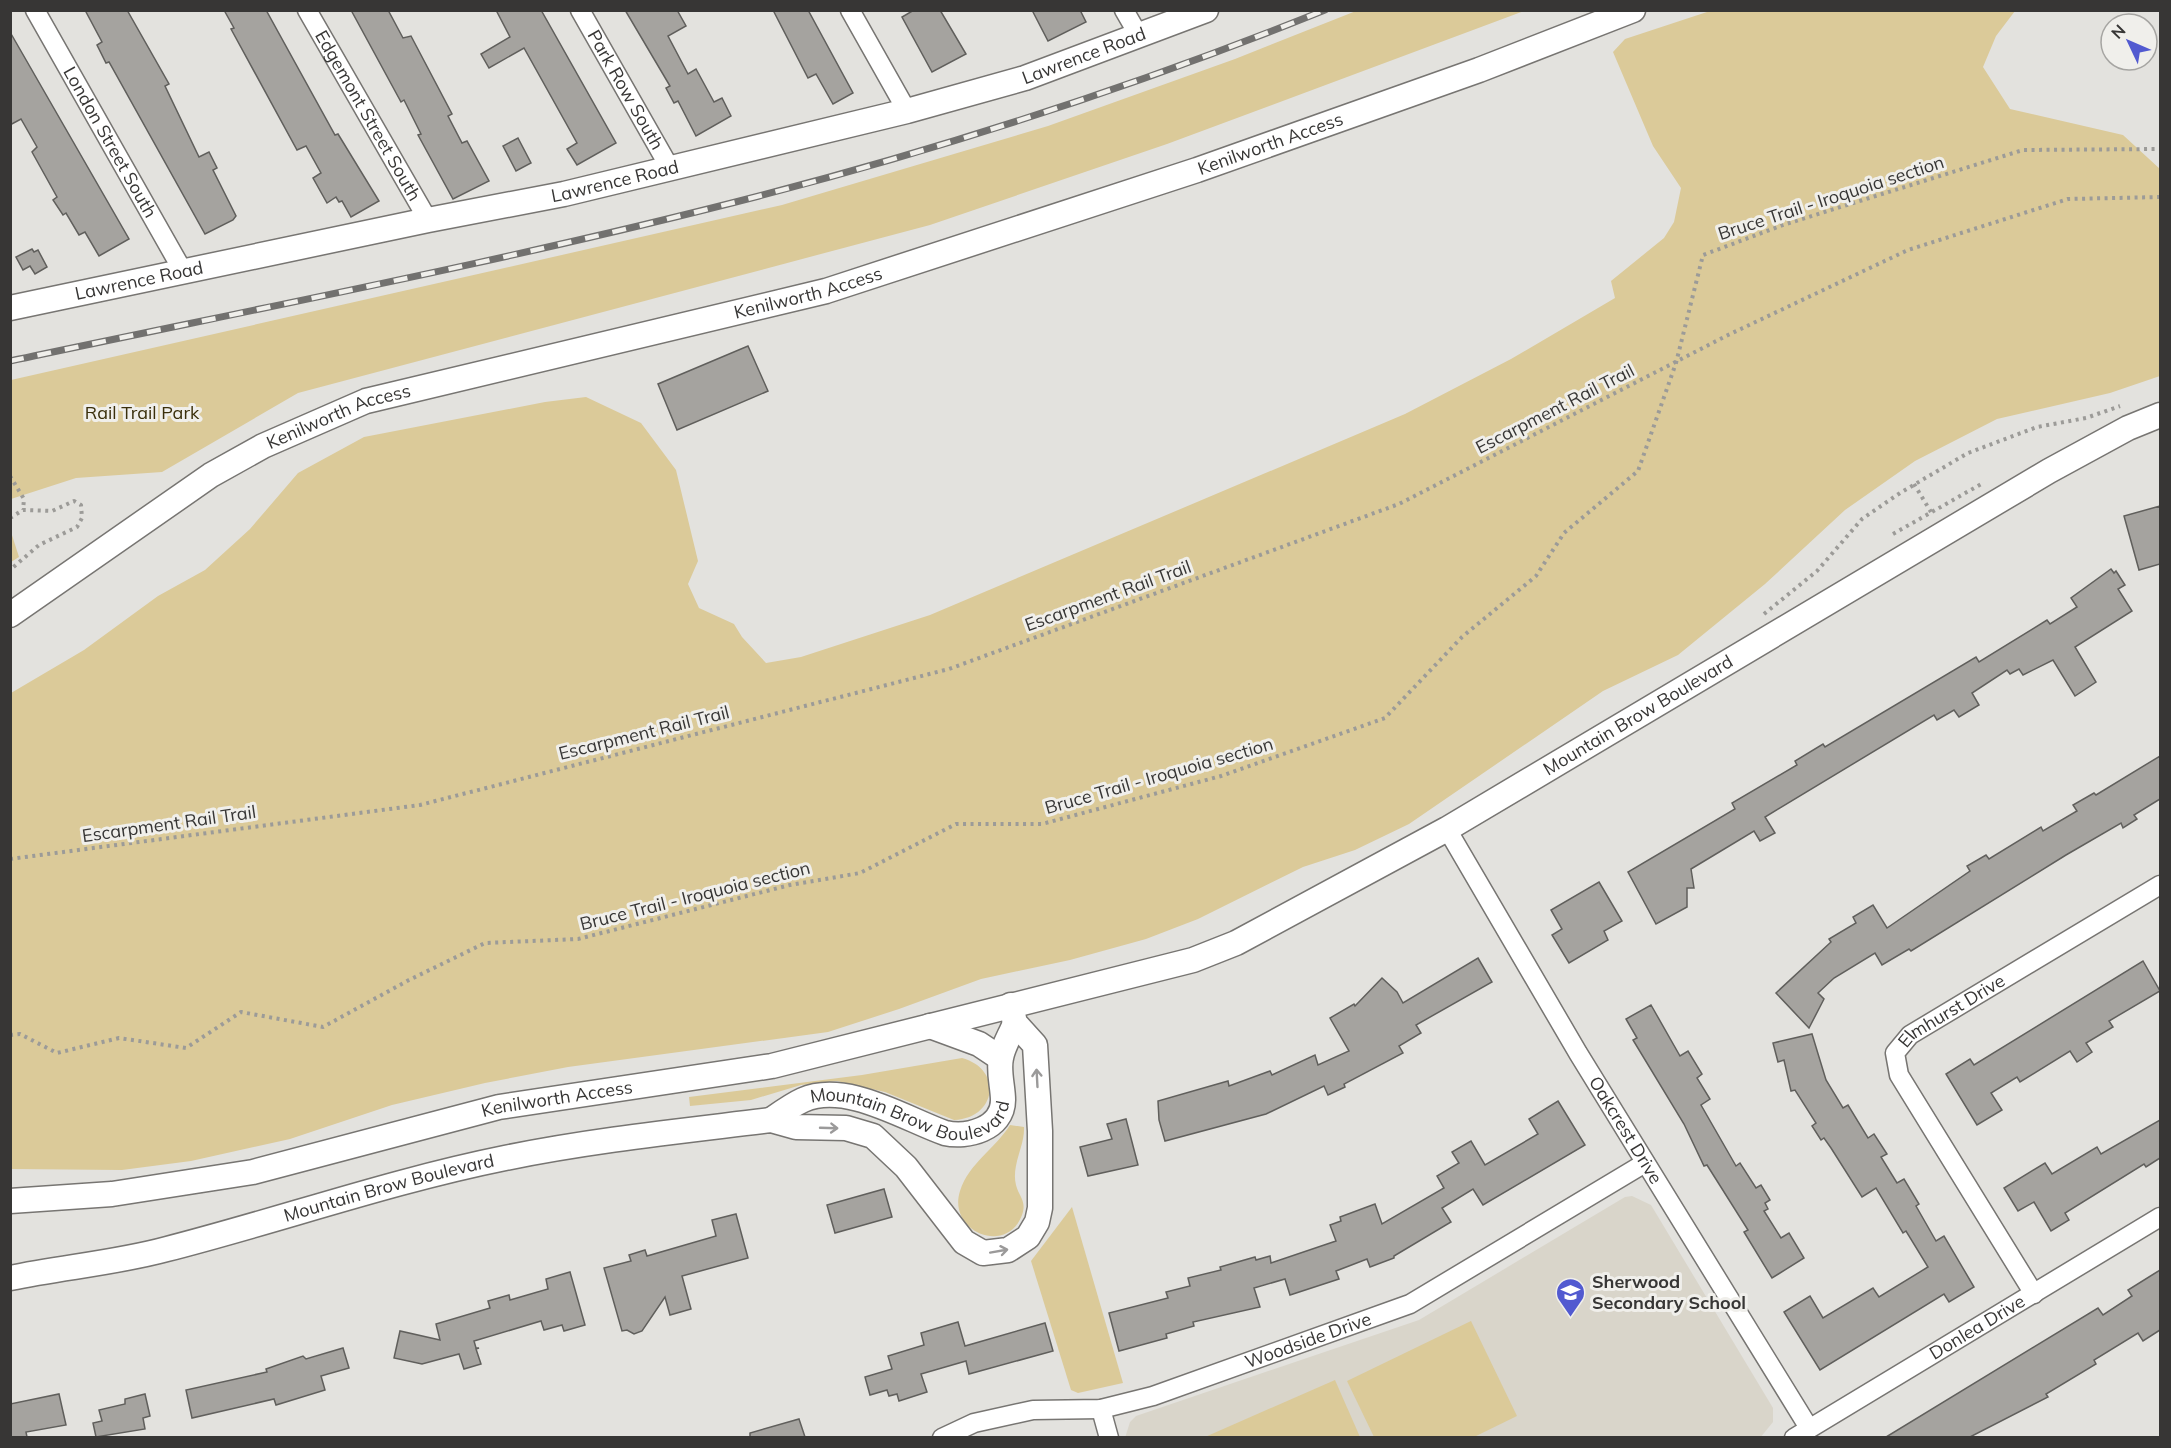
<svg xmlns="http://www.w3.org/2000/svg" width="2171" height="1448" font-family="Mulish,sans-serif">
  <rect width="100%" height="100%" fill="#e3e2de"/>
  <polygon fill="#d9d5ca" points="1632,1196 1651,1205 1773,1408 1773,1422 1760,1438 1125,1438 1130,1422 1136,1416 1419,1320 1625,1197"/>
  <g fill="#dbca99">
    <polygon points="1356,11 1524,11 1167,144 930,225 298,393 162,472 76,478 11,499 11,380 782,205 1048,126 1235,59"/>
    <polygon points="1710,11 2015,11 1996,36 1983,67 2010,109 2123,135 2160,169 2160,376 2110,393 1997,419 1915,461 1845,510 1765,584 1678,655 1603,691 1409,824 1355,850 1303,867 1198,919 1146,939 1070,960 981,979 899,1009 828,1032 568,1067 485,1083 392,1105 290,1139 191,1161 122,1170 11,1169 11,693 84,650 158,596 205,570 250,529 298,473 364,437 545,402 586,397 641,423 676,470 698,561 688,584 699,608 734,624 742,637 766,663 801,657 930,615 1405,414 1511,359 1615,298 1611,281 1664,238 1674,222 1681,188 1653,146 1613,52 1625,39"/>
    <polygon points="11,532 19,557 11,562 10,562"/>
    <path d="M 962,1058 C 1003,1069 997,1118 954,1120 L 885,1092 L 837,1081 L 801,1085 L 751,1100 L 690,1106 L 689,1097 L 862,1075 Z"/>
    <path d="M 1010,1125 L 1024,1127 C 1025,1146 1011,1165 1016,1185 C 1019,1197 1027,1201 1022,1215 C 1007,1256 947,1232 960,1191 C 969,1163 995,1149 1010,1125 Z"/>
    <polygon points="1072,1207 1123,1383 1078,1393 1071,1390 1031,1261"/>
    <polygon points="1471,1321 1517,1416 1474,1437 1374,1437 1347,1381"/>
    <polygon points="1335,1380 1360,1437 1205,1437"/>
  </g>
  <g fill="#a5a39f" stroke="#605f5c" stroke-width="1.5">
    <polygon points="85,10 127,10 169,84 165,86 199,157 209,152 217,168 213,170 236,216 233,220 205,234 109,62 106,63 97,45 102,42"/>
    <polygon points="224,10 266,10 335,135 338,134 379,201 351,217 342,201 339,202 336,197 327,203 313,178 321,173 306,146 297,150 231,29 234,28"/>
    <polygon points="351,10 388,10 403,38 411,36 452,114 448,116 462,143 467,141 489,181 453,199 418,135 421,134 404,100 401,102"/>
    <polygon points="496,10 541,10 616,143 577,165 567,149 577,143 524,48 489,68 481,54 510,37"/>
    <polygon points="625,10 677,10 686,26 668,36 688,74 696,69 714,102 722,98 731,116 696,136 678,101 674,103 666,88 670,86"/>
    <polygon points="773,10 808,10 853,93 833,104 816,74 808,78"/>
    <polygon points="914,10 940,10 966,54 932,72 902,17"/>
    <polygon points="1032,10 1080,10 1086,22 1048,41"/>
    <polygon points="10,32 129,239 99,256 85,232 79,235 66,213 63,215 53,200 57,197 32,152 37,147 21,119 10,125"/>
    <polygon points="518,138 531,163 516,171 503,146"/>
    <polygon points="32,249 34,252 38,250 47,267 35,274 30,266 23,270 16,257"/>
    <polygon points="748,346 768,391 677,430 658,384"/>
    <polygon points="2160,506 2160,564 2139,570 2124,516"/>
    <polygon points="2111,569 2114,573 2116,571 2125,585 2118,589 2132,611 2075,647 2096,682 2075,696 2053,660 2023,675 2019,669 2010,674 2007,670 1972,693 1979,705 1959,717 1954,710 1937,720 1934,715 1765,817 1775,833 1760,841 1754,831 1691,869 1694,888 1687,888 1687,907 1656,924 1628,872 1735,809 1732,803 1797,765 1795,761 1823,744 1825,747 1976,657 1979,662 2047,620 2050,624 2077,607 2071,598"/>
    <polygon points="2160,756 2160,799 2134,815 2137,819 2123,828 2121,823 2066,855 1911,951 1909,949 1882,965 1875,953 1834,978 1818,993 1824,999 1809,1028 1776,993 1831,942 1829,939 1856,923 1853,917 1873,905 1887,928 1970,871 1967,866 1986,855 1989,859 2041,827 2043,831 2077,811 2073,805 2094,793 2096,795"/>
    <polygon points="1599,882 1622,921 1604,931 1608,940 1569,963 1552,935 1562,929 1551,910"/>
    <polygon points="1478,958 1492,982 1416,1025 1421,1033 1399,1046 1403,1053 1344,1084 1345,1087 1328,1095 1324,1086 1266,1114 1165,1141 1159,1120 1158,1101 1228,1081 1229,1086 1270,1071 1272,1075 1315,1055 1318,1065 1349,1051 1330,1018 1354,1004 1355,1006 1382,978 1397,992 1403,1003"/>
    <polygon points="2143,961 2160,991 2109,1021 2113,1027 2086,1043 2092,1052 2077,1062 2070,1051 2020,1082 2017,1077 1991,1093 2002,1110 1977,1125 1946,1074 1970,1059 1974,1065"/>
    <polygon points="1651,1005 1680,1056 1688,1051 1702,1074 1697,1078 1710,1099 1701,1105 1736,1166 1740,1163 1756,1188 1761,1185 1770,1200 1765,1203 1768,1209 1764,1211 1781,1238 1789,1233 1804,1258 1772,1278 1744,1232 1748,1230 1707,1165 1704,1166 1684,1124 1633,1040 1637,1038 1626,1019"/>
    <polygon points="1812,1034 1826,1080 1843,1108 1848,1105 1868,1138 1874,1134 1887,1154 1881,1157 1897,1183 1904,1179 1919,1204 1916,1206 1936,1241 1944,1236 1974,1287 1949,1302 1944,1294 1820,1370 1784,1312 1810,1296 1823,1318 1873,1288 1879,1297 1928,1267 1906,1231 1903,1233 1876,1188 1862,1197 1831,1148 1824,1138 1821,1140 1812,1126 1816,1123 1795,1090 1791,1091 1784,1060 1778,1062 1773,1043"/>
    <polygon points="1558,1101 1585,1145 1483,1205 1473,1189 1442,1208 1451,1222 1394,1256 1394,1258 1370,1267 1367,1259 1336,1271 1339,1279 1290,1295 1285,1279 1254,1288 1260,1307 1193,1322 1194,1326 1166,1334 1167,1338 1119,1351 1109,1313 1168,1298 1166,1292 1190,1286 1188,1278 1221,1270 1220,1267 1255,1257 1256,1260 1270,1256 1271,1263 1336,1241 1330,1225 1341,1221 1340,1217 1375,1204 1382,1224 1444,1188 1437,1176 1459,1163 1452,1152 1471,1141 1485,1165 1538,1134 1529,1119"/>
    <polygon points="1126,1119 1138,1165 1088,1176 1080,1147 1112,1139 1107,1124"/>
    <polygon points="2160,1120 2160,1158 2146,1167 2144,1164 2065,1213 2069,1220 2051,1231 2034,1202 2018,1211 2004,1188 2045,1163 2052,1174 2097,1147 2101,1154"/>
    <polygon points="884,1189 892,1217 835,1233 827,1205"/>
    <polygon points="736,1214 748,1258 682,1276 691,1309 670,1315 665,1297 642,1331 634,1334 627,1330 622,1331 604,1268 631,1261 629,1255 645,1250 647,1256 716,1236 712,1220"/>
    <polygon points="2160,1270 2160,1330 2143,1341 2138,1333 2094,1360 2096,1364 2046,1394 2048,1397 1970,1437 1886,1437 2098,1308 2103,1315 2132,1296 2128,1290"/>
    <polygon points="570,1272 585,1325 564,1331 562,1325 544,1330 541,1321 474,1341 476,1348 479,1348 476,1349 481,1364 464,1369 459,1354 422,1364 394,1358 400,1331 440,1340 436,1324 490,1308 488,1301 509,1295 510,1300 548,1289 546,1279"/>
    <polygon points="958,1322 965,1346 1045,1323 1053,1351 969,1374 966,1361 921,1374 927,1392 899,1401 897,1394 889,1396 887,1390 870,1395 865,1377 892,1369 888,1356 924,1345 921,1333"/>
    <polygon points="343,1348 349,1368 321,1376 325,1390 276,1405 274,1399 192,1418 186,1390 267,1372 266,1369 303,1356 306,1359"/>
    <polygon points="59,1394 66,1425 26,1432 27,1437 10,1437 10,1404"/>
    <polygon points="145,1394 150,1416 143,1418 145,1429 96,1437 93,1423 102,1421 99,1410 125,1404 125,1399"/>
    <polygon points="799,1419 805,1437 750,1437 750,1433"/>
  </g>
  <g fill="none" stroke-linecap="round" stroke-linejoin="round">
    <defs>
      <g id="street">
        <path id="s1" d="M 35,10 L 184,273"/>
        <path id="s2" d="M 307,10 L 428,220"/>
        <path id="s3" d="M 580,10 L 671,170"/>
        <polyline points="850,10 907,111"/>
        <polyline points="1124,10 1139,36"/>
        <path id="s4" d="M 1447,829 L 1578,1053 L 1809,1428"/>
        <path id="s5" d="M 2034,1294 L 1899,1075 L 1895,1053 L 1910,1035 L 2160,885"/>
        <polyline points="1101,1409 1109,1438"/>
        <path id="s6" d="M 942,1438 L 974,1423 L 1033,1410 L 1101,1409 L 1153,1396 L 1410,1304 L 1645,1163"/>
        <path id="s7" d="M 1794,1438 L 2160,1217"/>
      </g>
      <g id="secondary">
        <path id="s8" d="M 10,308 L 428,220 L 564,194 L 907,111 L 1025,78 L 1206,10"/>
        <path id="s9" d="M 10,615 L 211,475 L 263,446 L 366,401 L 826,291 L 1197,170 L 1479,70 L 1633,10"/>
        <polyline points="930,1026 979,1044 1000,1058"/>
        <path id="s10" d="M 771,1120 C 781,1113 792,1105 803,1100 C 846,1081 905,1119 945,1133 C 967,1138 1003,1129 1003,1100 C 1003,1087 998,1071 1001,1058 C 1003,1046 1011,1034 1015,1023"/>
        <path id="s11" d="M 10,1201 L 112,1194 L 253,1172 L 499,1107 L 772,1066 L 1193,960 L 1236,943 L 1447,829 L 2049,471 L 2128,428 L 2160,415"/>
        <path id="s12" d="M 10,1278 C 62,1267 116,1263 167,1249 C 280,1220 391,1181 505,1158 C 593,1140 682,1131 771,1120 L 796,1127 L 846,1128 L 873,1136 L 906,1167 L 964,1242 L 983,1253 L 1008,1250 L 1028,1237 L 1037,1222 L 1040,1208 L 1040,1131 L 1035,1045 L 1015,1023 L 1011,1005"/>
      </g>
    </defs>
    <use href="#street" stroke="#777572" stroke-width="21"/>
    <use href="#secondary" stroke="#777572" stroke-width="27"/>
    <g stroke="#9c9b98" stroke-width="4" stroke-dasharray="3 4.5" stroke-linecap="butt">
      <polyline points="10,476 24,499 23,510"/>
      <polyline points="1914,484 1931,512"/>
      <polyline points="10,518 23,510 52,511 74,501 81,505 82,518 77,527 39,545 10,570"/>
      <polyline points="1893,534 1983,483"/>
      <polyline points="1764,614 1817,571 1862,519 1900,493 1968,453 2037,427 2086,418 2120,406"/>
      <polyline points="10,859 420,805 949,669 1399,504 1728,335 1908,250 2068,199 2160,197"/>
      <polyline points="10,1035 20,1034 57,1053 119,1038 186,1048 241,1012 323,1027 409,980 485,943 578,939 790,885 860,873 956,824 1042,824 1221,776 1385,718 1462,637 1536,576 1564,533 1638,471 1676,363 1703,255 1783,225 2023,150 2160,149"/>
    </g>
    <use href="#street" stroke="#fff" stroke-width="18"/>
    <use href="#secondary" stroke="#fff" stroke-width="24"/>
    <defs>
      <path id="rail" d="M 10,361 C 260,308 512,260 759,196 C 951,146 1141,84 1325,10"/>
    </defs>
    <use href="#rail" stroke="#72716f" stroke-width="7"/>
    <use href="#rail" stroke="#f0efeb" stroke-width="4.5" stroke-dasharray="14" stroke-linecap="butt"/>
  </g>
  <defs><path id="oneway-shaft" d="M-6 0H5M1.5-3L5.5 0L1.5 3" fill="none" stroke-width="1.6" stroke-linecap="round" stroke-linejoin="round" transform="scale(1.5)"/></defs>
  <g stroke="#9b9a9a">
    <use href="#oneway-shaft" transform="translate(1037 1078) rotate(-93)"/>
    <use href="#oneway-shaft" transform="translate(829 1128) rotate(2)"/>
    <use href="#oneway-shaft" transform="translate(999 1251) rotate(-10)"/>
  </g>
  <defs>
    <symbol id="school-pin" viewBox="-11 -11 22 30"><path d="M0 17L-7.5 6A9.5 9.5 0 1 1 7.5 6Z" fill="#525ad0" stroke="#f0efeb"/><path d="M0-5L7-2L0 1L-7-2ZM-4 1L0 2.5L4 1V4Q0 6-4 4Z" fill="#fff"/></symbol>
  </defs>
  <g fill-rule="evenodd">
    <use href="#school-pin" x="1554" y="1276" width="33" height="45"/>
  </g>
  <g text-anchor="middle" stroke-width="6" stroke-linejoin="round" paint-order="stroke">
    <g font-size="18" fill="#373635" stroke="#f0efeb">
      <text dy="6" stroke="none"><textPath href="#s8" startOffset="1104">Lawrence Road</textPath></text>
      <text dy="6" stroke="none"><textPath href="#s3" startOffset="92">Park Row South</textPath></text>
      <text dy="6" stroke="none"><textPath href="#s2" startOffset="122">Edgemont Street South</textPath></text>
      <text dy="6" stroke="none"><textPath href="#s1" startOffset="152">London Street South</textPath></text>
      <text dy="6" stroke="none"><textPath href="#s9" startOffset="1358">Kenilworth Access</textPath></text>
      <text dy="6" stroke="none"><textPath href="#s8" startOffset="618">Lawrence Road</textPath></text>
      <text transform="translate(1831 198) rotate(-18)" y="6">Bruce Trail - Iroquoia section</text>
      <text dy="6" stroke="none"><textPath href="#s8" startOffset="132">Lawrence Road</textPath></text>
      <text dy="6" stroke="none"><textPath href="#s9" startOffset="872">Kenilworth Access</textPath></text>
      <text transform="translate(1555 409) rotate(-27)" y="6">Escarpment Rail Trail</text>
      <text dy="6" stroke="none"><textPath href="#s9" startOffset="386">Kenilworth Access</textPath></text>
      <text transform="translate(1108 596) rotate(-20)" y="6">Escarpment Rail Trail</text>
      <text dy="6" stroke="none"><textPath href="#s11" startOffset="1718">Mountain Brow Boulevard</textPath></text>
      <text transform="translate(644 733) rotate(-14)" y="6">Escarpment Rail Trail</text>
      <text transform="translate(1159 776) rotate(-16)" y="6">Bruce Trail - Iroquoia section</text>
      <text transform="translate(169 824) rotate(-8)" y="6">Escarpment Rail Trail</text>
      <text transform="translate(695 896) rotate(-14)" y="6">Bruce Trail - Iroquoia section</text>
      <text dy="6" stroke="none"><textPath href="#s5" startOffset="351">Elmhurst Drive</textPath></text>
      <text dy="6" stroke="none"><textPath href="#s10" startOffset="154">Mountain Brow Boulevard</textPath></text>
      <text dy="6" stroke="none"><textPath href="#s11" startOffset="558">Kenilworth Access</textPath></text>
      <text dy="6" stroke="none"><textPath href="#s4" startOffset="350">Oakcrest Drive</textPath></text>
      <text dy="6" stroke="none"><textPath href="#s12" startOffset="390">Mountain Brow Boulevard</textPath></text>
      <text dy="6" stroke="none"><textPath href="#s7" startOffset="214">Donlea Drive</textPath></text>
      <text dy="6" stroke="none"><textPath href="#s6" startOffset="382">Woodside Drive</textPath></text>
    </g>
    <g font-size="18" fill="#3a2f0b" stroke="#f0efeb">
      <text x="142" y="419">Rail Trail Park</text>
    </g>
    <g font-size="18" font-weight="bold" fill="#373635" stroke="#f0efeb" text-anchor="start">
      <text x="1592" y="1288">Sherwood<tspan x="1592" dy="21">Secondary School</tspan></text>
    </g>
  </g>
  <rect width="2171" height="1448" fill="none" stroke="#373635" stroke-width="24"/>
  <g transform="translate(2129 42) rotate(314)"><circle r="28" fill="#f0efeb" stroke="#a6a5a2" stroke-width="1.5"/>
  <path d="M0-4.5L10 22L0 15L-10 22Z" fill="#525ad0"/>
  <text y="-9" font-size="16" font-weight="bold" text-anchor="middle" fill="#373635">N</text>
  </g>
</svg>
